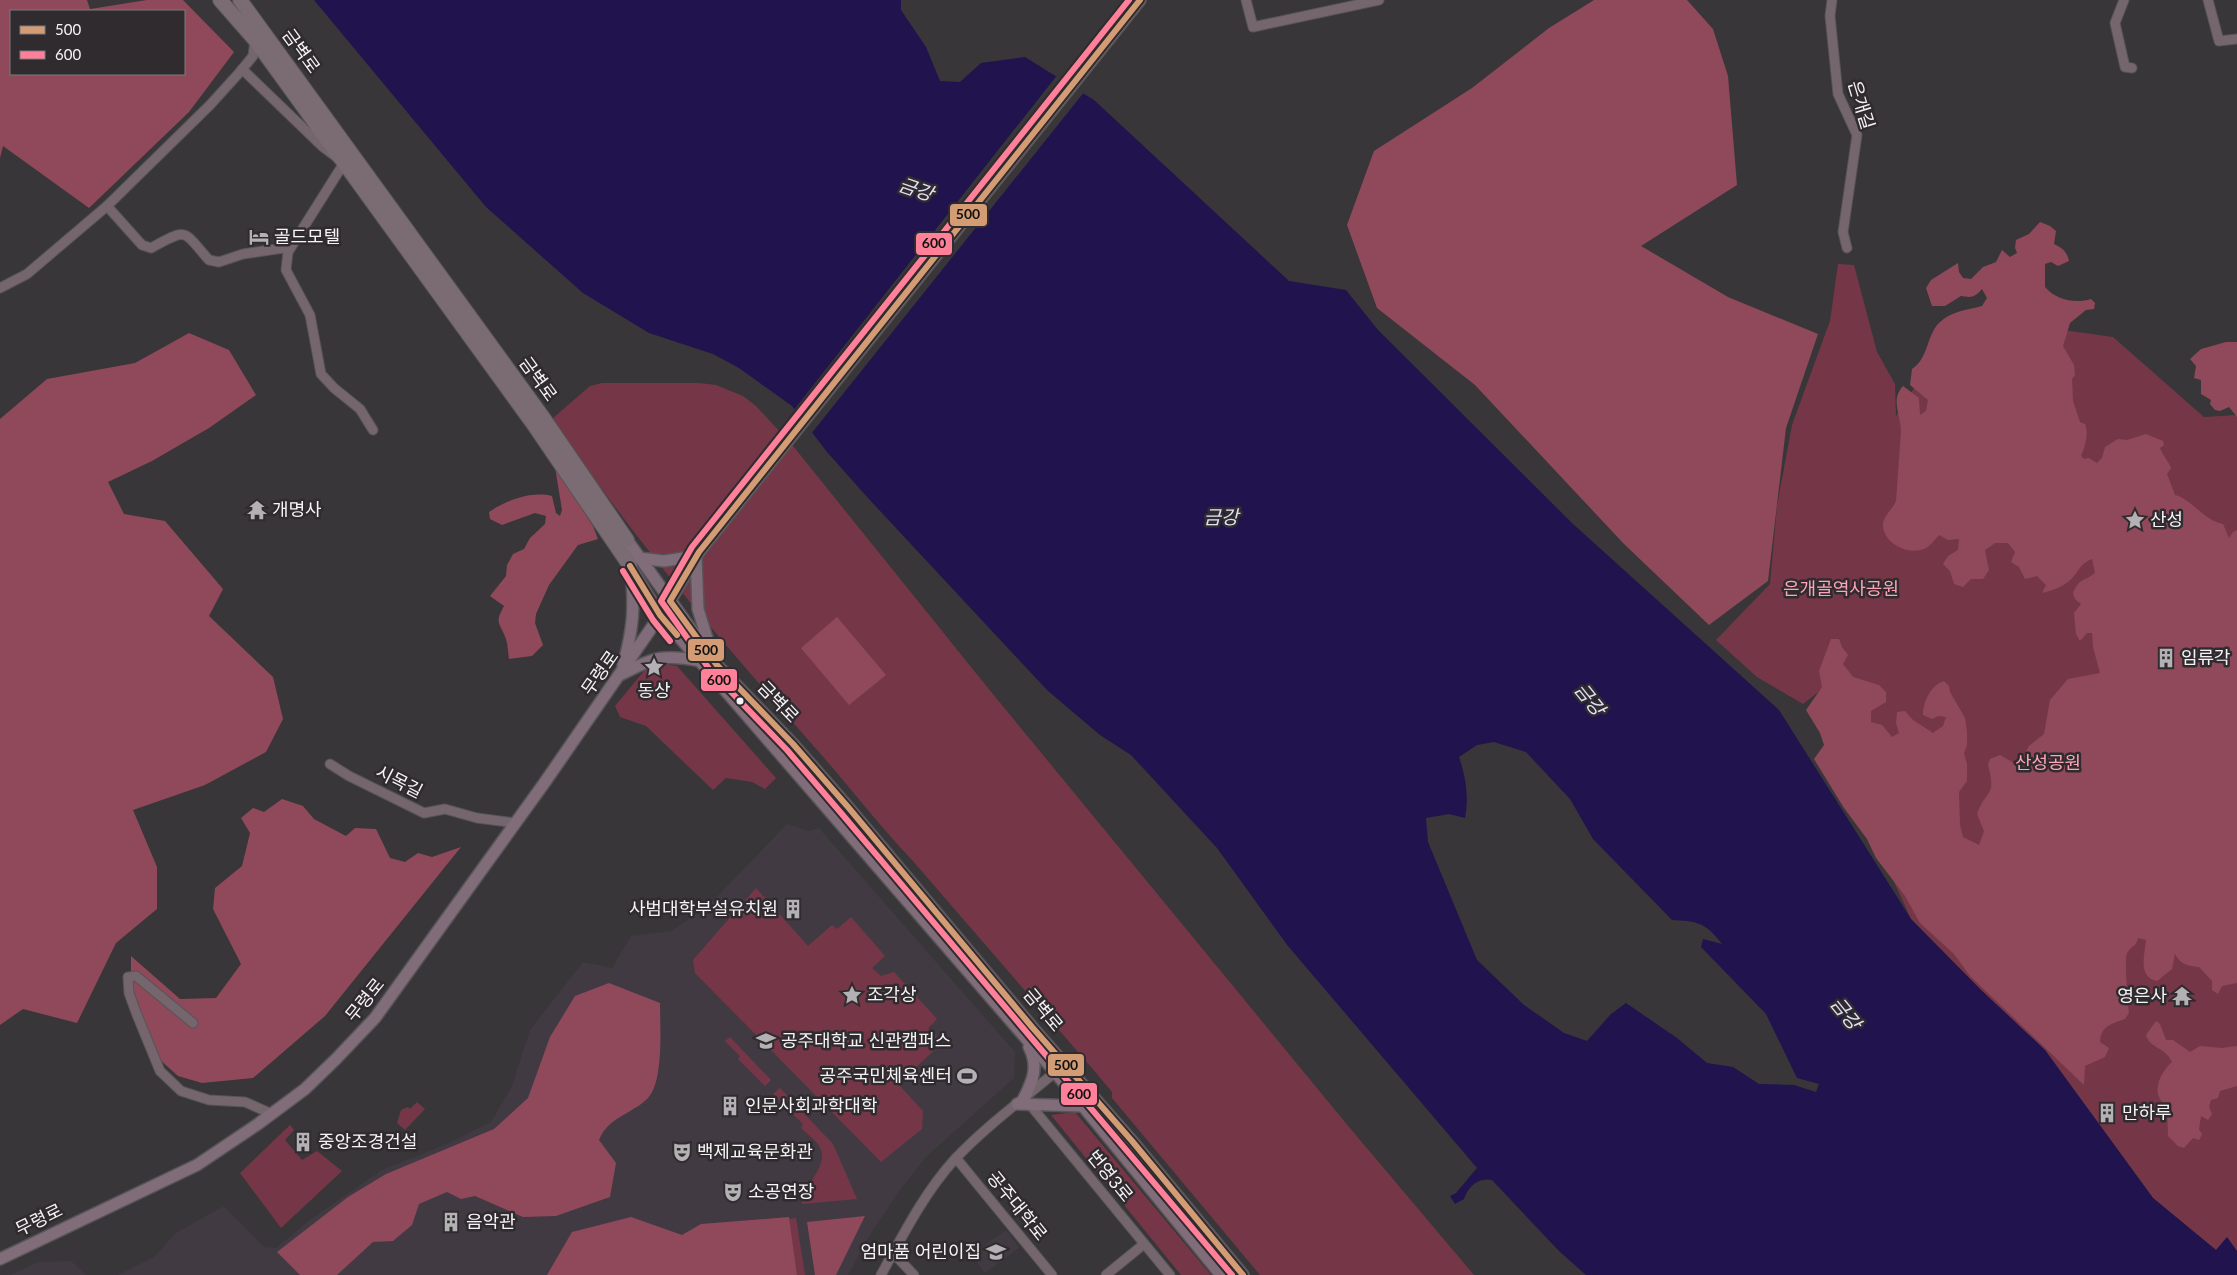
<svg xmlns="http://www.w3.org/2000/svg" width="2237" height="1275" font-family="Lato,'Noto Sans KR',sans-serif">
  <rect width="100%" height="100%" fill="#383638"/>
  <g fill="#423a42">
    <polygon points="787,824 809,831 819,828 1015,1052 1014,1078 926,1157 899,1191 871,1233 848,1275 118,1275 154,1257 176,1233 224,1206 264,1247 276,1248 311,1219 382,1170 447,1144 491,1122 512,1086 530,1030 583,962 612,968 631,936 672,931 712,902"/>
    <polygon points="1006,1230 1019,1248 985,1273 972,1255"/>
    <polygon points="71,1261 86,1275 11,1275 38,1262"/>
  </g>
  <g fill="#753748">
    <polygon points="1838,264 1854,265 1877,352 1895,384 1896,416 1944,342 2004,322 2113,337 2204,417 2237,415 2237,1251 2227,1238 2216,1250 2153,1198 2045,1050 1981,990 1911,919 1860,807 1834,680 1803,704 1757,677 1716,640 1770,584 1777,506 1792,425 1830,321"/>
    <path d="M 602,383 L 699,383 L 716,385 L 743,396 L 756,406 L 793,446 L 992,693 L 1349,1127 L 1474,1275 L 1260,1275 L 1112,1098 L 1112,1092 L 1097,1074 L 912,860 C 877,823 845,781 811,743 C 720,639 628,534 553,418 L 590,386 Z"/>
    <polygon points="658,663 677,666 776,778 765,789 752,782 726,778 713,790 646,726 620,717 615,706 644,671"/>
    <polygon points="756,888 808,946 832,925 837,929 851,917 885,956 872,968 881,976 894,972 937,1019 928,1028 942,1043 898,1084 923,1111 922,1129 881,1162 695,973 693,960"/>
    <polygon points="730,1037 771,1080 765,1086 738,1059 740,1056 725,1041"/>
    <path d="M 780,1088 L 833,1144 L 857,1199 L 802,1204 C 802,1184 833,1165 818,1144 C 813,1138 806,1133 801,1128 L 803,1124 L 773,1094 Z"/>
    <polygon points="417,1102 425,1109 405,1130 397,1123 401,1110 408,1107 410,1109"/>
    <polygon points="1075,1112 1211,1275 1181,1275 1051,1115"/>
    <polygon points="290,1125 294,1130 285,1140 302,1160 317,1151 342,1171 281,1228 240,1173"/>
    <polygon points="796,1218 805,1275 797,1275 789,1219"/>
  </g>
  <g fill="#8f495b" fill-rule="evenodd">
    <path d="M 0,0 L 87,0 L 90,9 L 147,0 L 183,0 L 234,52 L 189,112 L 89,208 L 3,146 L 0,158 ZM 11,11 L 184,11 L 184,74 L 11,74 Z"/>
    <polygon points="1594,0 1687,0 1713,29 1728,76 1737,185 1641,246 1728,297 1818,334 1786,428 1768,581 1709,625 1624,544 1475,385 1377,308 1347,225 1374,151 1472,88 1549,28"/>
    <path d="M 2040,222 L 2050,226 L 2056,231 L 2054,244 C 2063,248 2067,252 2069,261 L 2058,266 L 2051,262 L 2045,264 L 2045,287 C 2056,300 2075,304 2091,299 L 2095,303 L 2094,309 L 2086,310 L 2070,323 L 2063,346 L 2074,365 L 2075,375 L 2072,379 L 2073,401 L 2080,422 L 2085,424 C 2089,433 2085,447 2081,456 L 2084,459 L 2089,458 L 2097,463 L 2102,458 L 2105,447 L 2118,439 L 2127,440 L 2146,434 L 2163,441 L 2164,445 L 2160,448 C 2163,456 2169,462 2171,468 L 2167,474 L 2175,495 C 2193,500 2203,520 2223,524 L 2229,538 L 2233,532 L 2237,530 L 2237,983 L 2222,986 L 2218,994 L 2212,990 L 2212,981 L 2199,967 C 2188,966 2181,965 2175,954 L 2172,969 L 2157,981 C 2137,977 2145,954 2146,940 L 2138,938 C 2137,946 2131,946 2127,953 C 2124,959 2128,1004 2129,1013 L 2125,1019 C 2111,1024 2101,1026 2100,1042 L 2109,1048 L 2105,1057 L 2085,1066 L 2084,1085 L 1970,976 L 1954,954 L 1920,923 L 1905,896 L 1876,858 L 1867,839 L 1844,808 L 1814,759 L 1824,745 L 1820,733 L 1806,710 L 1822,687 L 1819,671 L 1831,639 L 1839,639 L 1842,647 L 1848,655 L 1843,664 L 1853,677 L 1879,685 L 1886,692 L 1886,702 L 1871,711 L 1871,722 L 1882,725 L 1892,737 L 1899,733 L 1896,723 L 1897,712 L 1905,711 L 1913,720 L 1933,733 L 1943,726 L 1946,717 L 1938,716 L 1932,719 L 1923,715 C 1923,702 1931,685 1944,681 L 1949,686 L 1950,692 L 1965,718 L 1967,732 L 1967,745 L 1964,753 L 1967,764 L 1967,781 L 1959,792 L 1960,825 L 1963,837 L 1979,845 L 1984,831 L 1977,814 C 1986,789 1997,797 1988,765 L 1990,759 L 2000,755 L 2014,763 L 2023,757 L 2029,746 L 2044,734 L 2050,700 L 2068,679 L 2100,673 L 2093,647 L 2092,633 L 2087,633 L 2080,641 L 2076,634 L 2074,613 L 2081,604 L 2075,599 L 2073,593 C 2080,577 2084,582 2095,573 L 2092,559 C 2082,563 2080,568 2074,576 C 2066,586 2054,590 2042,593 L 2046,585 L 2037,576 L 2025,579 L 2019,567 L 2011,562 L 2015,552 L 2008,543 L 1995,543 L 1985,550 L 1989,570 L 1983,579 L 1971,579 L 1963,587 L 1954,584 L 1950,571 L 1943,564 L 1948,556 L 1958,550 L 1959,539 L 1948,540 L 1939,535 C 1934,541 1929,548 1921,550 C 1905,554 1883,542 1883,525 C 1883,516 1893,509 1896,501 L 1901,431 C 1901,415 1890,400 1903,386 L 1919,398 L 1920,415 L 1926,411 L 1928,400 L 1910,385 L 1912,369 C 1929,358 1926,336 1939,323 C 1951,311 1967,310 1982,306 L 1987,298 L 1982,289 C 1975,297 1972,298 1961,296 L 1945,306 L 1932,306 L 1926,288 L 1931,280 L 1958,263 L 1959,272 L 1963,278 L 1971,279 L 1983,267 L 1996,262 L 2002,250 L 2010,257 L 2017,253 L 2015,248 L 2016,240 L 2029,234 Z"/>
    <polygon points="189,333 229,350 256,395 209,428 152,461 108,482 124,514 165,521 223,589 209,616 273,677 283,719 266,752 205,785 133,810 157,867 157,909 116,943 77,1023 23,1009 0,1025 0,419 47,379 135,363"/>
    <polygon points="2226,342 2237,342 2237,417 2229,407 2220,411 2215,410 2210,404 2211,400 2201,394 2201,380 2194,378 2196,366 2190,359 2201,349"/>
    <path d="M 555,467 L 593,526 L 598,539 L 578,545 L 549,585 L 536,614 L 535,623 L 543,645 L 532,656 L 509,659 C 508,653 508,645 506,639 C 500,622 494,624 504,606 L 490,596 L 506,576 L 507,565 L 513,554 L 524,549 L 530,538 L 545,524 L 546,516 L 535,513 L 502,525 L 490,519 L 489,512 C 507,500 531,491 552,496 L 556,513 L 560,516 L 562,510 Z"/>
    <polygon points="837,617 886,675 849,705 801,648"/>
    <polygon points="282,799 303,806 314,819 346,836 355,828 376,829 390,858 405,862 418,853 432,857 461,847 325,1016 253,1078 202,1083 178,1076 159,1059 131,990 131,956 180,999 216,998 241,964 213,909 215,888 242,866 250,833 241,818 253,808 264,812"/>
    <path d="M 609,983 L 660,1003 C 660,1026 664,1081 648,1098 C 631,1115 609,1116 599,1140 L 616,1163 L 610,1197 L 556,1216 L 523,1217 L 475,1196 L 461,1199 L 447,1192 L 419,1204 L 412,1225 L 393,1241 L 373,1242 L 337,1275 L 300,1275 L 277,1252 L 348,1197 L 386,1174 L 494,1129 L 528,1098 L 550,1037 L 575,996 Z"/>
    <path d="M 2156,1021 L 2160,1024 L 2166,1040 L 2173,1040 L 2190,1052 L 2200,1046 L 2222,1048 L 2237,1046 L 2237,1086 L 2220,1091 L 2218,1098 L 2211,1100 L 2209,1107 L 2212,1114 L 2208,1120 L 2201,1116 L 2199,1129 L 2202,1134 L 2199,1140 L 2193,1138 L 2184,1148 L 2178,1146 L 2168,1136 L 2167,1107 C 2150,1094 2159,1074 2172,1062 C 2166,1047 2150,1049 2146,1035 Z"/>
    <polygon points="865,1216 836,1275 815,1275 807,1222"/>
    <polygon points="631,1217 682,1235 701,1224 789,1217 797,1275 547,1275 572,1232"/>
  </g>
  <path fill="#20134e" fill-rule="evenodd" d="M 314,0 L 901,0 L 901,10 L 926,47 L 940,81 L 960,82 L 981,63 L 1025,57 L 1094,100 L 1289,281 L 1346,290 L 1378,330 L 1573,524 L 1779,710 L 1911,919 L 1981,990 L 2045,1050 L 2153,1198 L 2216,1250 L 2227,1237 L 2237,1251 L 2237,1275 L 1586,1275 L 1559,1251 L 1492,1180 C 1479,1177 1468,1186 1464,1199 L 1455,1204 L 1450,1196 L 1456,1193 L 1477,1168 L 1288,946 L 1217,848 L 1131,755 L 1100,735 L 1047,690 L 868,498 L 827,452 L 792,406 L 739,368 L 713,354 L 649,333 L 583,293 L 486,207 ZM 1494,742 L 1526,752 L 1570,799 L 1593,839 L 1672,920 C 1698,921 1706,923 1722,944 L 1703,939 L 1701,947 L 1766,1014 L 1797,1078 L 1819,1084 L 1816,1092 L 1794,1085 L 1759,1084 L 1733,1067 L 1707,1063 L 1677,1038 L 1626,1003 L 1611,1014 L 1587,1041 L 1564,1033 L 1524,1005 L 1477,960 L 1428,842 L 1426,818 L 1449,814 L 1465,818 C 1469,796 1466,778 1459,757 L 1477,745 Z"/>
  <polygon fill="#383638" points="1058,74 1085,91 811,434 793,411"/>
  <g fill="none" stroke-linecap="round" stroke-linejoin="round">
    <defs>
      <g id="minor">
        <polyline points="1246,0 1253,27 1379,0"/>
        <polyline points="1832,0 1830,16 1838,94 1857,135 1843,232 1847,248"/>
        <polyline points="2124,0 2115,23 2125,67 2132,68"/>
        <polyline points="2208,0 2219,41 2237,39"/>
        <path d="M 255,40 L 253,56 L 239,73 L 210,105 L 107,206 L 142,245 L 151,248 C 189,227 182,230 209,260 L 219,262 L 243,254 L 291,247"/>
        <polyline points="242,69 323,147 344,163 288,252 286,270 310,315 321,374 334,388 360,409 373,430"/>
        <polyline points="0,288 27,274 107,206"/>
        <polyline points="330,764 349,776 424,813 445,809 477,818 516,823"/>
        <polyline points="193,1023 136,976 128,977 129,993 137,1015 160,1071 181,1091 209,1100 245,1102 272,1114"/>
        <polyline points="1027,1101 1170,1275"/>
        <polyline points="956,1158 1052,1275"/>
        <polyline points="893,1253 914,1275"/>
        <path d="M 881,1275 C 903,1235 924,1193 955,1159 C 987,1125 1025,1098 1060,1068"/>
        <polyline points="1106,1275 1144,1244"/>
      </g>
      <g id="major">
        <polyline points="627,540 716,664 793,744 848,807 1032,1027 1132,1141 1243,1275"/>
        <polyline points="696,556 698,609 710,648"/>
        <polyline points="639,558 664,561 696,556"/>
        <polyline points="630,566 660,615 1055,1072 1221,1275"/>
        <path d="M 623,666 C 633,629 635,609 631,571"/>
        <path d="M 622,674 C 654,657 664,654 700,661"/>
        <path d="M 1024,1098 C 1033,1080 1039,1066 1029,1047"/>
        <polyline points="1017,1104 1082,1106"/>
        <polyline points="0,1259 197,1165 258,1124 305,1089 336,1059 375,1018 545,782 670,601 699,552 1140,0"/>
      </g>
      <g id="highway">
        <polyline points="220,0 255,40 534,425 630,566"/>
        <polyline points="240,0 542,416 627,540"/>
      </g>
    </defs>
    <use href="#minor" stroke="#565456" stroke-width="11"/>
    <use href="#major" stroke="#565456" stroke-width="14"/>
    <use href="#highway" stroke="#565456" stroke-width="16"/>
    <use href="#minor" stroke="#75666e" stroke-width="9"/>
    <use href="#major" stroke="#806d79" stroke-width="11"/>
    <use href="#highway" stroke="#7b6c74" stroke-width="14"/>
    <defs>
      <g id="bus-1">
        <polyline points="1140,0 699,552 670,601 716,664 793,744 848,807 1032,1027 1132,1141 1243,1275"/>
        <polyline points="630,566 660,615 677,635"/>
      </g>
      <g id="bus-2">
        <polyline points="1129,0 692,547 661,601 710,670 787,750 841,813 1232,1275"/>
        <polyline points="623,571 653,620 670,641"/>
      </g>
    </defs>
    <use href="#bus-1" stroke="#2f2b2f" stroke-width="10"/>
    <use href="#bus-2" stroke="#2f2b2f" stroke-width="10"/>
    <use href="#bus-1" stroke="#d39c74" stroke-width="6"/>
    <use href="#bus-2" stroke="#ff8098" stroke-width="6"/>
  </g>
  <defs>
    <symbol id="hotel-bare" viewBox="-9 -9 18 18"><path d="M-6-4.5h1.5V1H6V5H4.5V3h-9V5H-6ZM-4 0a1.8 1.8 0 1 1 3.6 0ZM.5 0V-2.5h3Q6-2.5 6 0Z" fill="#b4b1b4" stroke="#2f2b2f" stroke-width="2.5" paint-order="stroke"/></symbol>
    <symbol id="temple-bare" viewBox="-9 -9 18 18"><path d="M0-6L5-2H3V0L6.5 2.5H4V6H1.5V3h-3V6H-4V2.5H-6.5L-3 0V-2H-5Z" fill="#b4b1b4" stroke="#2f2b2f" stroke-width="2.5" paint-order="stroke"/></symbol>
    <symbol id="sight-bare" viewBox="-9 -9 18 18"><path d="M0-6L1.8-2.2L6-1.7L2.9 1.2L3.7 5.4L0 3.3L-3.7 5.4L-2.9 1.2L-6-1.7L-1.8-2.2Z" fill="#b4b1b4" stroke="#2f2b2f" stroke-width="2.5" paint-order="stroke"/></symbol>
    <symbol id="building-bare" viewBox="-9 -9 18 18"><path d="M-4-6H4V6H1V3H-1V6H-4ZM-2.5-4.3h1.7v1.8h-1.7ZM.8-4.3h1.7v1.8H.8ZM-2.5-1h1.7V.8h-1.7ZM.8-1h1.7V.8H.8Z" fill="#b4b1b4" stroke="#2f2b2f" stroke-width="2.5" paint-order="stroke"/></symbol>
    <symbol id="university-bare" viewBox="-9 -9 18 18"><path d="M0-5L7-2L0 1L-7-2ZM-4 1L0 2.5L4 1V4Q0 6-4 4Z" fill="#b4b1b4" stroke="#2f2b2f" stroke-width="2.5" paint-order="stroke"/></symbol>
    <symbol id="stadium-bare" viewBox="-9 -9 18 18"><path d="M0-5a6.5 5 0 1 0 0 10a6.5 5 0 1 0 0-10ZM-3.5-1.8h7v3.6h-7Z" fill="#b4b1b4" stroke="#2f2b2f" stroke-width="2.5" paint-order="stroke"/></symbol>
    <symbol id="theatre-bare" viewBox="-9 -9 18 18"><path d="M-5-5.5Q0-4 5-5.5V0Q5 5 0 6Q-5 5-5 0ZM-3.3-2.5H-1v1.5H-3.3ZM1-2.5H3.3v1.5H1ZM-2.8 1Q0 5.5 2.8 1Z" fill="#b4b1b4" stroke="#2f2b2f" stroke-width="2.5" paint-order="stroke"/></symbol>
    <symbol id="school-bare" viewBox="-9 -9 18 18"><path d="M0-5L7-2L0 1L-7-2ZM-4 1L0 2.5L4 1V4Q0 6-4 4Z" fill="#b4b1b4" stroke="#2f2b2f" stroke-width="2.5" paint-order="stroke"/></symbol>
  </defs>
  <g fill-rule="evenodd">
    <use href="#hotel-bare" x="245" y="223" width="28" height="28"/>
    <use href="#temple-bare" x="243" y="496" width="28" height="28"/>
    <use href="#sight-bare" x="2121" y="506" width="28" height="28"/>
    <use href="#building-bare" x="2152" y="644" width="28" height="28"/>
    <use href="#sight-bare" x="640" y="653" width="28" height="28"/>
    <use href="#building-bare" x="779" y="895" width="28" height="28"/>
    <use href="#sight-bare" x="838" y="981" width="28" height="28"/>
    <use href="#temple-bare" x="2168" y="982" width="28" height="28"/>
    <use href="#university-bare" x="752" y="1027" width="28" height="28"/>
    <use href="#stadium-bare" x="953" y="1062" width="28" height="28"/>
    <use href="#building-bare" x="716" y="1092" width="28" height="28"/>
    <use href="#building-bare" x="2093" y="1099" width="28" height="28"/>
    <use href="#building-bare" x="289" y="1128" width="28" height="28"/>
    <use href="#theatre-bare" x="668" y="1138" width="28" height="28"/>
    <use href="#theatre-bare" x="719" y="1178" width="28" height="28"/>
    <use href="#building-bare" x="437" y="1208" width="28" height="28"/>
    <use href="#school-bare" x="982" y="1238" width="28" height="28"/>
  </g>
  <circle fill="#f6f3f6" stroke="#2f2b2f" stroke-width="2" cx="740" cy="701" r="4.5"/>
  <g text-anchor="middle" stroke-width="5" stroke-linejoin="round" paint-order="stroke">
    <g font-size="18" fill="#f6f3f6" stroke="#2f2b2f">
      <text transform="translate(301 51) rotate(54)" y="6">금벽로</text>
      <text transform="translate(1861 105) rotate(73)" y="6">은개길</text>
      <text transform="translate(538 379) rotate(54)" y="6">금벽로</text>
      <text transform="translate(600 673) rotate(-55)" y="6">무령로</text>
      <text transform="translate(778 702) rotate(46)" y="6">금벽로</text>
      <text transform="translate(399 782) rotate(27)" y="6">시목길</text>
      <text transform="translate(365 1000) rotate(-51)" y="6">무령로</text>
      <text transform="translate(1043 1010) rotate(50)" y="6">금벽로</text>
      <text transform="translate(1110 1176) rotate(51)" y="6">번영3로</text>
      <text transform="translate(1017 1206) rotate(51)" y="6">공주대학로</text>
      <text transform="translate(39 1220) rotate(-26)" y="6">무령로</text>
    </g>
    <g font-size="18" fill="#f6f3f6" stroke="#2f2b2f" text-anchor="start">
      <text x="274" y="243">골드모텔</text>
      <text x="272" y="516">개명사</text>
      <text x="2150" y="526">산성</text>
      <text x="2181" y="664">임류각</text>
      <text x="654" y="697" text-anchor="middle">동상</text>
      <text x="778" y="915" text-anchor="end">사범대학부설유치원</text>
      <text x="867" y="1001">조각상</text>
      <text x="2167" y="1002" text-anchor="end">영은사</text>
      <text x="781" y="1047">공주대학교 신관캠퍼스</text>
      <text x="952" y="1082" text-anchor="end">공주국민체육센터</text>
      <text x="745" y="1112">인문사회과학대학</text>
      <text x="2122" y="1119">만하루</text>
      <text x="318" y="1148">중앙조경건설</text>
      <text x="697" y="1158">백제교육문화관</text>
      <text x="748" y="1198">소공연장</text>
      <text x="466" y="1228">음악관</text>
      <text x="981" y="1258" text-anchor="end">엄마품 어린이집</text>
    </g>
    <g font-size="18" fill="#ffa3b7" stroke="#2f2b2f">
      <text x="1841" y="595">은개골역사공원</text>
      <text x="2048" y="769">산성공원</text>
    </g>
    <g font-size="19" font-style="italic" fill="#e1e1f6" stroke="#2f2b2f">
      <text transform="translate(916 189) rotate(19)" y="7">금강</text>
      <text x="1221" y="524">금강</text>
      <text transform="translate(1590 699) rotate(51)" y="7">금강</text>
      <text transform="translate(1846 1013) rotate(51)" y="7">금강</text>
    </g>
  </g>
  <g stroke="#2f2b2f" stroke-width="2">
    <rect x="949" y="203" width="39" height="24" rx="5" fill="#d39c74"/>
    <rect x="915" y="232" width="38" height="24" rx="5" fill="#ff8098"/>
    <rect x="687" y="638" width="38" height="24" rx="5" fill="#d39c74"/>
    <rect x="700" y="668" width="38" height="24" rx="5" fill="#ff8098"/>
    <rect x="1047" y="1053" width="38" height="24" rx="5" fill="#d39c74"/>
    <rect x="1060" y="1082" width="38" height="24" rx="5" fill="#ff8098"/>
  </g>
  <g font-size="14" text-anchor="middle" font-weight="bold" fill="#111">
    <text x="968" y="219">500</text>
    <text x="934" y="248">600</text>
    <text x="706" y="655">500</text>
    <text x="719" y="685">600</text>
    <text x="1066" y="1070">500</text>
    <text x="1079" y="1099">600</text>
  </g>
  <rect x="10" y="10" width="175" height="65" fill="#2f2b2f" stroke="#7f7b7f"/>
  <rect x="20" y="26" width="25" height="8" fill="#d39c74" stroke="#7f7b7f"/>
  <text x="55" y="35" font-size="15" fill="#f6f3f6">500</text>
  <rect x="20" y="51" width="25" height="8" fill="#ff8098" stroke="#7f7b7f"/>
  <text x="55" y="60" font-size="15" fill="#f6f3f6">600</text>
</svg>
